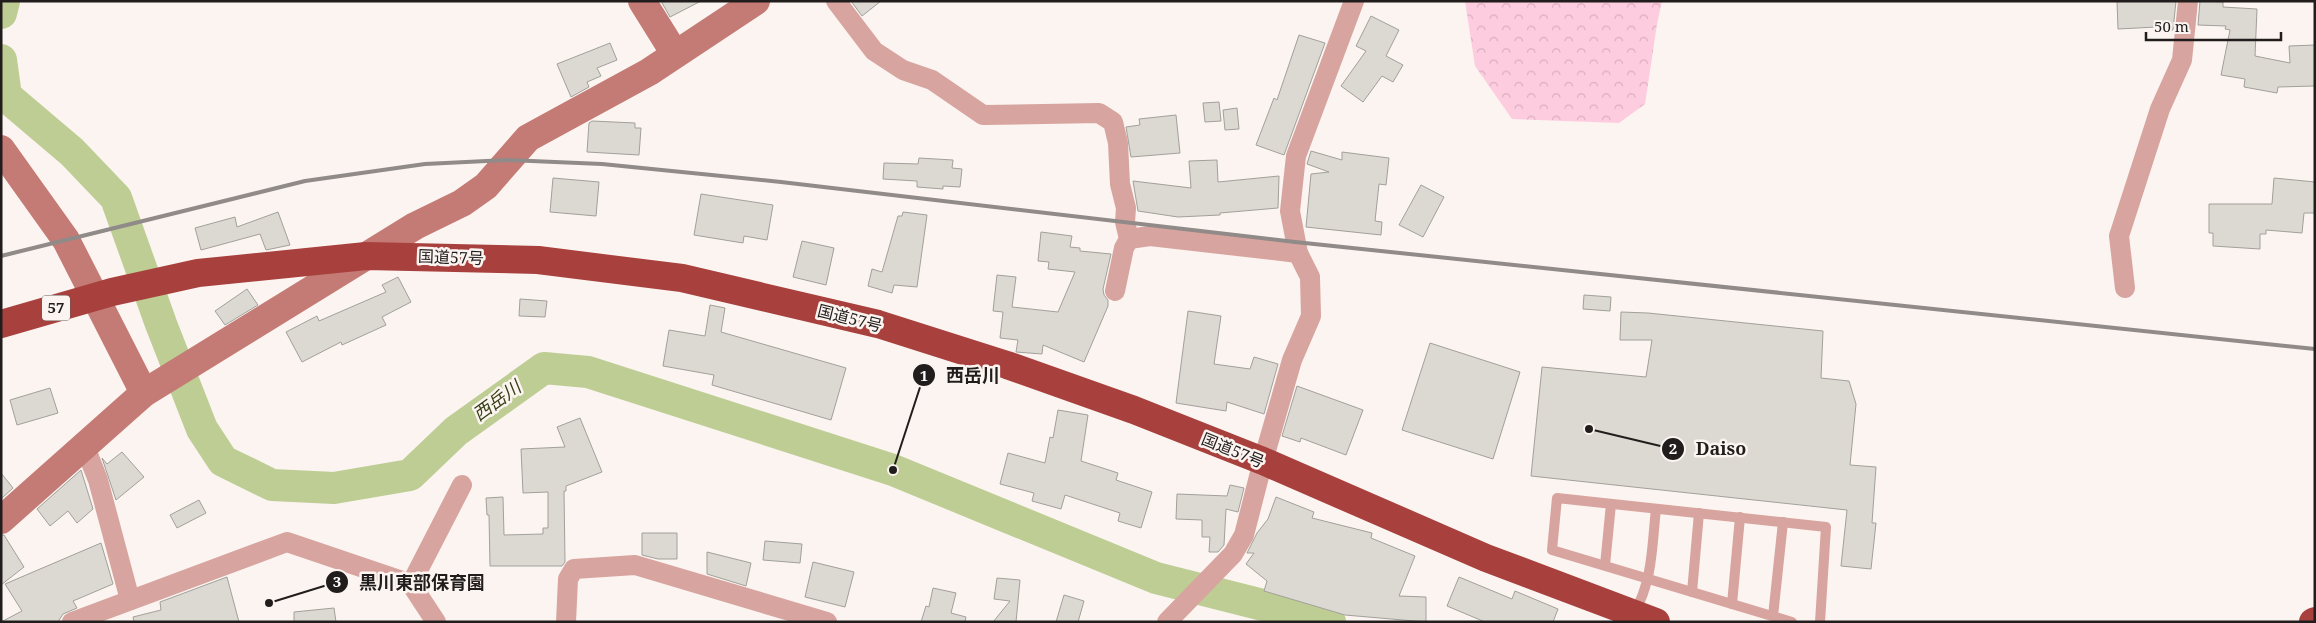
<svg xmlns="http://www.w3.org/2000/svg" width="2316" height="623" font-family="'Noto Serif','Noto Sans JP',serif">
  <defs>
    <pattern id="forest-crowns" width="20" height="18" patternUnits="userSpaceOnUse" patternTransform="scale(1.25)"><rect width="20" height="18" fill="#feccdf"/><path d="M2 6a3 3 0 1 1 6 0M12 15a3 3 0 1 1 6 0" fill="none" stroke="#d9afbf"/></pattern>
  </defs>
  <rect width="100%" height="100%" fill="#fbf4f0"/>
  <polygon fill="url(#forest-crowns)" points="1465,1 1662,1 1657,24 1645,104 1619,123 1512,119 1475,66"/>
  <g fill="none" stroke-linecap="round" stroke-linejoin="round">
    <g stroke="#becd94" stroke-width="32">
      <polyline points="1,13 4,1"/>
      <polyline points="1,60 6,96 72,152 116,198 161,324 202,429 223,461 272,485 334,488 410,475 456,431 544,368 588,372 893,470 1156,578 1330,622"/>
    </g>
  </g>
  <g fill="#dcd9d3" stroke="#a2a09a">
    <polygon points="661,1 701,1 670,17"/>
    <polygon points="851,1 881,1 862,16"/>
    <polygon points="2117,1 2176,1 2173,30 2157,31 2157,27 2118,29"/>
    <polygon points="2200,1 2223,2 2223,7 2257,9 2255,56 2290,63 2289,46 2315,45 2315,86 2278,87 2277,93 2244,87 2245,79 2221,75 2230,30 2225,29 2226,26 2198,25"/>
    <polygon points="1371,16 1399,30 1386,56 1403,65 1393,82 1382,76 1363,102 1341,86 1366,51 1356,46"/>
    <polygon points="1299,35 1325,43 1284,155 1256,145 1274,98 1277,100"/>
    <polygon points="610,43 617,60 597,68 601,76 587,82 589,87 571,97 557,64"/>
    <polygon points="1219,102 1221,121 1205,122 1203,103"/>
    <polygon points="1237,108 1239,129 1225,130 1223,110"/>
    <polygon points="1176,115 1180,153 1131,157 1126,127 1140,125 1139,119"/>
    <polygon points="592,121 635,123 635,128 641,128 639,155 587,152 589,123"/>
    <polygon points="1311,151 1342,160 1342,152 1389,158 1386,185 1379,184 1375,221 1382,222 1381,235 1306,227 1311,174 1329,172 1307,164"/>
    <polygon points="919,158 953,160 952,168 962,169 960,187 943,186 943,189 917,187 917,181 883,179 884,163 918,164"/>
    <polygon points="1217,160 1218,182 1279,176 1278,208 1220,213 1220,215 1178,217 1138,211 1133,181 1191,188 1189,161"/>
    <polygon points="553,178 599,182 596,216 550,212"/>
    <polygon points="2274,178 2315,182 2315,213 2304,213 2302,233 2266,230 2266,234 2260,234 2260,249 2213,246 2213,233 2209,233 2209,204 2272,204"/>
    <polygon points="1421,185 1444,197 1423,237 1399,225"/>
    <polygon points="701,194 773,205 767,240 744,236 743,243 694,235"/>
    <polygon points="278,212 290,245 266,250 260,234 201,250 195,228 235,217 237,227"/>
    <polygon points="903,212 927,215 917,287 894,285 892,293 868,286 872,269 882,272 898,216 902,216"/>
    <polygon points="1041,232 1072,236 1070,247 1080,248 1080,251 1111,254 1103,289 1104,295 1108,300 1108,306 1084,362 1043,345 1042,354 1016,352 1018,340 1000,338 1003,312 993,311 997,275 1016,277 1012,307 1058,312 1075,272 1048,269 1049,262 1038,261"/>
    <polygon points="802,241 834,248 826,285 793,277"/>
    <polygon points="398,277 411,302 382,317 386,325 342,345 341,342 302,362 286,332 317,316 319,321 386,292 382,285"/>
    <polygon points="247,289 258,305 225,325 215,311"/>
    <polygon points="1584,295 1611,297 1610,311 1583,309"/>
    <polygon points="520,299 547,301 545,317 519,316"/>
    <polygon points="710,305 725,308 721,332 846,368 831,420 712,385 714,375 663,366 669,330 705,336"/>
    <polygon points="1188,311 1221,316 1214,364 1250,369 1254,357 1278,364 1264,414 1227,402 1226,411 1176,403"/>
    <polygon points="1621,312 1648,313 1823,331 1821,378 1849,381 1856,404 1850,465 1876,467 1872,523 1876,523 1871,569 1841,566 1847,510 1531,476 1542,367 1646,377 1652,340 1620,340"/>
    <polygon points="1430,343 1520,372 1493,459 1402,430"/>
    <polygon points="1297,386 1363,410 1346,455 1301,438 1300,442 1282,436"/>
    <polygon points="50,388 58,413 17,425 10,400"/>
    <polygon points="1058,410 1088,415 1081,461 1118,473 1116,480 1152,492 1141,528 1118,521 1120,513 1065,495 1061,509 1032,501 1034,493 1000,484 1008,453 1045,463 1050,437 1053,438"/>
    <polygon points="580,418 602,472 566,486 566,491 564,491 565,562 562,566 490,566 489,515 487,515 486,498 503,497 504,535 543,534 543,528 548,528 548,492 523,493 521,449 565,447 557,427"/>
    <polygon points="122,452 144,477 116,500 102,458 107,464"/>
    <polygon points="81,470 93,509 77,523 68,511 50,526 37,509"/>
    <polygon points="1,473 13,488 1,499"/>
    <polygon points="1230,485 1244,488 1238,512 1226,509 1224,545 1218,552 1209,552 1210,537 1202,537 1202,520 1176,519 1177,494 1227,496"/>
    <polygon points="1276,497 1314,512 1312,518 1372,533 1371,538 1415,556 1399,596 1426,597 1426,622 1345,615 1264,591 1267,581 1246,564 1254,553 1247,553 1257,533 1268,519"/>
    <polygon points="199,500 206,513 177,528 170,515"/>
    <polygon points="642,533 677,533 677,559 658,559 642,555"/>
    <polygon points="1,535 4,535 24,567 1,585"/>
    <polygon points="765,541 802,544 800,563 763,560"/>
    <polygon points="101,543 113,584 73,601 77,608 63,614 58,622 1,622 22,611 5,584"/>
    <polygon points="707,552 751,563 746,586 707,574"/>
    <polygon points="813,562 854,572 845,607 805,597"/>
    <polygon points="227,577 239,622 134,622 133,617 161,610 160,602"/>
    <polygon points="1459,577 1512,599 1515,591 1558,609 1553,622 1485,622 1447,606"/>
    <polygon points="997,578 1020,580 1016,622 993,622 1010,601 994,599"/>
    <polygon points="933,588 956,593 951,613 966,617 965,622 921,622 926,606 929,607"/>
    <polygon points="1064,595 1084,601 1078,622 1056,622"/>
    <polygon points="334,608 336,622 294,622 294,612"/>
  </g>
  <g fill="none" stroke-linecap="round" stroke-linejoin="round">
    <g stroke="#d8a49f" stroke-width="10">
      <polyline points="1605,565 1611,504"/>
      <polyline points="1692,592 1699,513"/>
      <polyline points="1732,604 1740,517"/>
      <path d="M 1634,613 C 1653,581 1652,544 1656,509"/>
      <polyline points="1773,616 1783,522"/>
      <polyline points="1792,622 1552,550 1557,498 1826,527 1820,622"/>
    </g>
    <g stroke="#d8a49f" stroke-width="20">
      <polyline points="836,1 874,51 903,70 932,80 983,115 1099,113 1113,122 1118,143 1120,184 1126,208 1125,222 1129,239 1150,236 1298,253"/>
      <polyline points="2125,288 2119,236 2160,109 2182,60 2188,1"/>
      <polyline points="1115,291 1124,248 1129,239"/>
      <polyline points="85,447 98,480 130,600"/>
      <polyline points="411,584 462,485"/>
      <polyline points="72,622 287,542 411,584 436,622"/>
      <polyline points="566,622 568,579 574,569 635,565 827,622"/>
      <polyline points="1167,622 1233,554 1244,535 1263,461 1292,360 1311,316 1310,277 1298,253 1290,211 1296,156 1354,1"/>
    </g>
    <g stroke="#c57b75" stroke-width="28">
      <polyline points="642,1 675,54"/>
      <polyline points="1,149 66,240 144,393"/>
      <polyline points="1,520 144,393 415,226 462,203 486,186 528,138 649,72 756,1"/>
    </g>
    <g stroke="#a8403d" stroke-width="28">
      <polyline points="1,324 112,292 198,273 366,256 538,260 682,278 878,324 1007,365 1134,410 1263,461 1486,558 1656,622"/>
      <polyline points="2313,622 2315,621"/>
    </g>
    <polyline stroke="#908a88" stroke-width="4" points="1,256 305,181 425,164 507,160 602,164 781,182 1295,242 2315,349"/>
  </g>
  <g text-anchor="middle" stroke-width="5" stroke-linejoin="round" paint-order="stroke">
    <rect fill="#fbf4f0" stroke="#625e5c" stroke-width="1" x="42" y="295.5" width="28" height="25" rx="4"/>
    <g font-size="15" font-weight="bold" fill="#201d1c">
      <text x="56" y="313">57</text>
    </g>
    <g font-size="16" fill="#201d1c" stroke="#fbf4f0">
      <text transform="translate(451 257) rotate(2)" y="6">国道57号</text>
      <text transform="translate(850 318) rotate(14)" y="6">国道57号</text>
      <text transform="translate(1233 450) rotate(22)" y="6">国道57号</text>
    </g>
    <g font-size="18" font-style="italic" fill="#353e13" stroke="#fbf4f0">
      <text transform="translate(497 401) rotate(-36)" y="6">西岳川</text>
    </g>
  </g>
  <path fill="none" stroke="#201d1c" stroke-width="2" d="M893 470L924 375M1589 429L1673 449M269 603L337 582"/>
  <g fill="#201d1c" stroke="#fbf4f0" stroke-width="2">
    <circle cx="893" cy="470" r="5"/>
    <circle cx="1589" cy="429" r="5"/>
    <circle cx="269" cy="603" r="5"/>
    <circle cx="924" cy="375" r="12"/>
    <circle cx="1673" cy="449" r="12"/>
    <circle cx="337" cy="582" r="12"/>
  </g>
  <g font-size="15" text-anchor="middle" font-weight="bold" fill="#fff">
    <text x="924" y="381">1</text>
    <text x="1673" y="454">2</text>
    <text x="337" y="587">3</text>
  </g>
  <g font-size="18" text-anchor="middle" font-weight="bold" fill="#201d1c" stroke="#fbf4f0" stroke-width="5" stroke-linejoin="round" paint-order="stroke">
    <text x="973" y="382">西岳川</text>
    <text x="1721" y="455">Daiso</text>
    <text x="422" y="589">黒川東部保育園</text>
  </g>
  <rect width="2316" height="623" fill="none" stroke="#201d1c" stroke-width="5"/>
  <path d="M2146 32v8h135v-8" fill="none" stroke="#201d1c" stroke-width="2.5"/>
  <text x="2154" y="32" font-size="15" fill="#201d1c" stroke="#fbf4f0" stroke-width="4" paint-order="stroke">50 m</text>
</svg>
